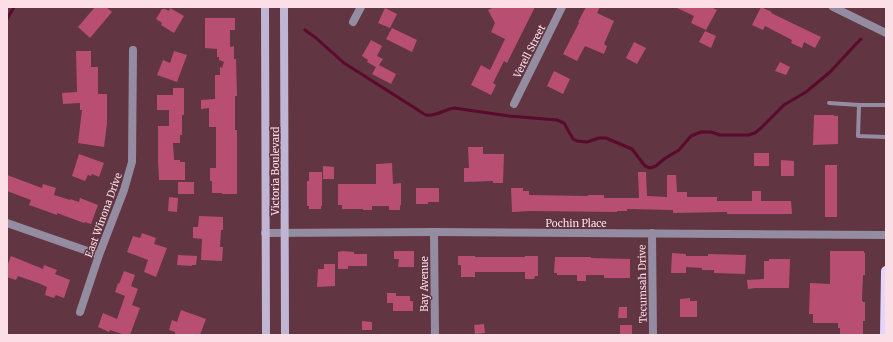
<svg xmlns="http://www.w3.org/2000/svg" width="893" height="342" font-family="Merriweather,serif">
  <rect width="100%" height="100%" fill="#613542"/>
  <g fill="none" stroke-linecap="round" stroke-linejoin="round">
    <g stroke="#5a0a2c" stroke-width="3">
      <polyline points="7,19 14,7"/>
      <path d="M 305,30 L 316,38 L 344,63 L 418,110 C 421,112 424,115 427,115 C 434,117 446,109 454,108 L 509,116 L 557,120 L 564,123 L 573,139 L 577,141 L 587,142 L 599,138 L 606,138 L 632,149 L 645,166 L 650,168 L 656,166 L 664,159 L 679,150 L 691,136 L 701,132 L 711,132 L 720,135 L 748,135 L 755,133 L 762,127 L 784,105 L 806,92 L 830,72 L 857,43 L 861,39"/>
    </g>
  </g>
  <g fill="#b94e73">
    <polygon points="95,7 106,7 112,12 90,38 78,27"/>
    <polygon points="494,7 535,7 507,63 504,61 493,83 496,85 491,95 471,85 481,65 490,70 505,39 491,32 495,23 488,10"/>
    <polygon points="586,7 600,7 597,13 614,21 604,44 607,46 604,54 585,46 577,61 563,54 579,23 578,22"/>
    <polygon points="675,7 711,7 717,10 706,30 691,23 694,16"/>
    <polygon points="761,7 772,12 771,13 821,37 815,48 804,42 802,48 791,43 792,40 765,26 763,30 752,25"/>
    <polygon points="170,8 184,16 174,33 161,25 162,23 156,19 162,9 165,9 169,11"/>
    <polygon points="385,8 397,14 390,28 378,23"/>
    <polygon points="205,18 235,18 235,30 230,30 230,47 234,46 234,59 236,59 237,96 235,96 235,130 237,130 237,194 222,194 222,193 212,193 212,181 210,181 210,168 216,168 216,127 209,127 209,108 201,109 201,100 215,99 215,75 220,75 220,67 222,68 224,62 219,60 219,57 217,57 217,49 205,48"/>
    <polygon points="392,28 417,40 412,52 386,39"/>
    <polygon points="705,31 716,36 711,48 699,42"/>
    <polygon points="371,40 382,46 377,56 383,59 379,65 396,74 391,84 372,74 376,67 367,62 368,60 362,56"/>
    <polygon points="634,42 646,48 637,64 626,58"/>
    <polygon points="76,51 91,51 91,67 98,67 98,94 107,94 107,123 104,147 78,143 82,110 80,110 80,103 63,104 62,93 77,92"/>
    <polygon points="174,51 187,55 177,82 157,75 163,60 170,63"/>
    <polygon points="780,62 790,67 786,75 775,71"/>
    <polygon points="554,71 570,79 563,94 547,86"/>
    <polygon points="173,88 184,88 184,115 182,115 182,135 180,135 180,143 173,143 174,160 180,160 180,162 185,162 185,180 159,180 158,162 158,126 169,126 169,110 157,110 157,95 173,95"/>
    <polygon points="814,115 834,115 834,116 838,116 838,144 813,145"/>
    <polygon points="468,147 483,147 483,154 504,154 503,183 493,183 493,181 464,182 464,168 469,168"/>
    <rect x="754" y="153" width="15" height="13"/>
    <polygon points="79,154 104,163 99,177 92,174 91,176 88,175 85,181 72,176"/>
    <polygon points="781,160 794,161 794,176 781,176"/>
    <polygon points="392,163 393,184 401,183 401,206 400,205 400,210 389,210 389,206 372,206 372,210 363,210 363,209 342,209 342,205 338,205 338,184 376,184 376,164"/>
    <rect x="825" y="165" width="12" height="52"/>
    <polygon points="323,166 334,167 334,179 323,179"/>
    <polygon points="309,172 322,172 322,206 321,206 321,209 309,209 309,206 307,206 307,181 309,181"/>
    <polygon points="638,172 646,172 647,196 667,197 667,175 676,175 677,192 687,192 687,197 717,197 717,201 752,201 752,191 761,191 761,201 791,201 792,214 727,214 727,212 673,213 673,210 627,209 627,211 617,211 617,212 530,211 512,212 511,188 523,188 523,191 529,191 529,195 588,196 588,195 604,195 604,198 639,198"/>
    <polygon points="7,175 42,188 43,184 56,188 54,195 70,200 70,199 79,202 80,198 98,205 91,224 85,222 84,223 57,213 57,215 29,205 31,200 7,191"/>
    <rect x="178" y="182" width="16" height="12"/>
    <polygon points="416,188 439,188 439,202 428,202 428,204 416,204"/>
    <polygon points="169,197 178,198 177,212 168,211"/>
    <polygon points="199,216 223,217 223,230 221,230 220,247 223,247 222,261 201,260 202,239 193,238 193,227 198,227"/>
    <polygon points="142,233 156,238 154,244 167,248 156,277 144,272 148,260 127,252 133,236 140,238"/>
    <polygon points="342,251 354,252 354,254 367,254 367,266 348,266 348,269 338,269 338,252"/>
    <polygon points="394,251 414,251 414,267 398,267 399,259 394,259"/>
    <polygon points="830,251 864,251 864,253 865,253 865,275 863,275 862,301 863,301 863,302 865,302 865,321 863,321 863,335 840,335 840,328 838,328 838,323 813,323 813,314 809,314 810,284 810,283 830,284"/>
    <polygon points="672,253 686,254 686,256 708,256 708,254 746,255 745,274 714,273 714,270 702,270 702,268 686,267 686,273 671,273"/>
    <polygon points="178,255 197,256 196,265 192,265 192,266 177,265"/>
    <polygon points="11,256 43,269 44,265 57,270 55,274 70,280 64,298 56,295 54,298 45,295 47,287 38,283 18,276 16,280 7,277 7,266"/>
    <polygon points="458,256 475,256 475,257 525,257 525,256 538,256 538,276 535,276 534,279 525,279 525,272 475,272 475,277 461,277 461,265 458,265"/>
    <polygon points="555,257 591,257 591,258 630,259 630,278 604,278 604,275 586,275 586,281 577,281 577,275 557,275 557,273 554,273"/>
    <polygon points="769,259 790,259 789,288 756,288 748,289 747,280 764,279 764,261 769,261"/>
    <polygon points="324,264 335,264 335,286 317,287 318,269 324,269"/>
    <polygon points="124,271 135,275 131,286 138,289 132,305 140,308 130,335 125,335 110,330 109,332 98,327 103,313 117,319 125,296 115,292 118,283 119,284"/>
    <polygon points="387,293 396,293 396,296 410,296 410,301 413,301 413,311 393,311 393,303 387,303"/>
    <polygon points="690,298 690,301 697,301 697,317 680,317 680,299"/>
    <polygon points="619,307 627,307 627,318 618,318"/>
    <polygon points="181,310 206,319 200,335 175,335 175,332 169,330 172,320 177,322"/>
    <polygon points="362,321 372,322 372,330 362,330"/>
    <polygon points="484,324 485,333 475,334 474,325"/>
    <rect x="620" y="325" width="12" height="10"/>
  </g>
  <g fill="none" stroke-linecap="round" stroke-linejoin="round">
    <g stroke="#948da1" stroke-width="4">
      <polyline points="829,103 859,105"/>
      <polyline points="886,105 859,105 858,136 886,137"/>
    </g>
    <g stroke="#948da1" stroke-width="8">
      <polyline points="833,7 886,33"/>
      <polyline points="353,22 361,7"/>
      <polyline points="514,104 562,7"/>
      <polyline points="7,223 99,255"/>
      <polyline points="434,232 435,335"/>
      <polyline points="265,233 434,232 886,235"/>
      <polyline points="652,233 653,335"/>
      <polyline points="80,312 99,255 124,190 132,162 133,50"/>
    </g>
    <g stroke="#c0b6d4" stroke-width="8">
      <polyline points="265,7 266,335"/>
      <polyline points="284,7 285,335"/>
    </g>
    <polyline stroke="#e3d5fc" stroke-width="10" points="885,335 886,271"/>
  </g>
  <g text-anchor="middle" stroke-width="3" stroke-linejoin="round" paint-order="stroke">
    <g font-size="10" fill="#fcdfe6" stroke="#613542">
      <text transform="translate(529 51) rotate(-63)" y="4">Verell Street</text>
      <text transform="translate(275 171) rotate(-90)" y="4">Victoria Boulevard</text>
      <text transform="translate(103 215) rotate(-70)" y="4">East Winona Drive</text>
      <text x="576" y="227">Pochin Place</text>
      <text transform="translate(424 284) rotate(-90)" y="4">Bay Avenue</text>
      <text transform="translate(642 284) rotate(-91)" y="4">Tecumsah Drive</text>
    </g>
  </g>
  <rect width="893" height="342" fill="none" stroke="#fcdfe6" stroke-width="16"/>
</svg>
